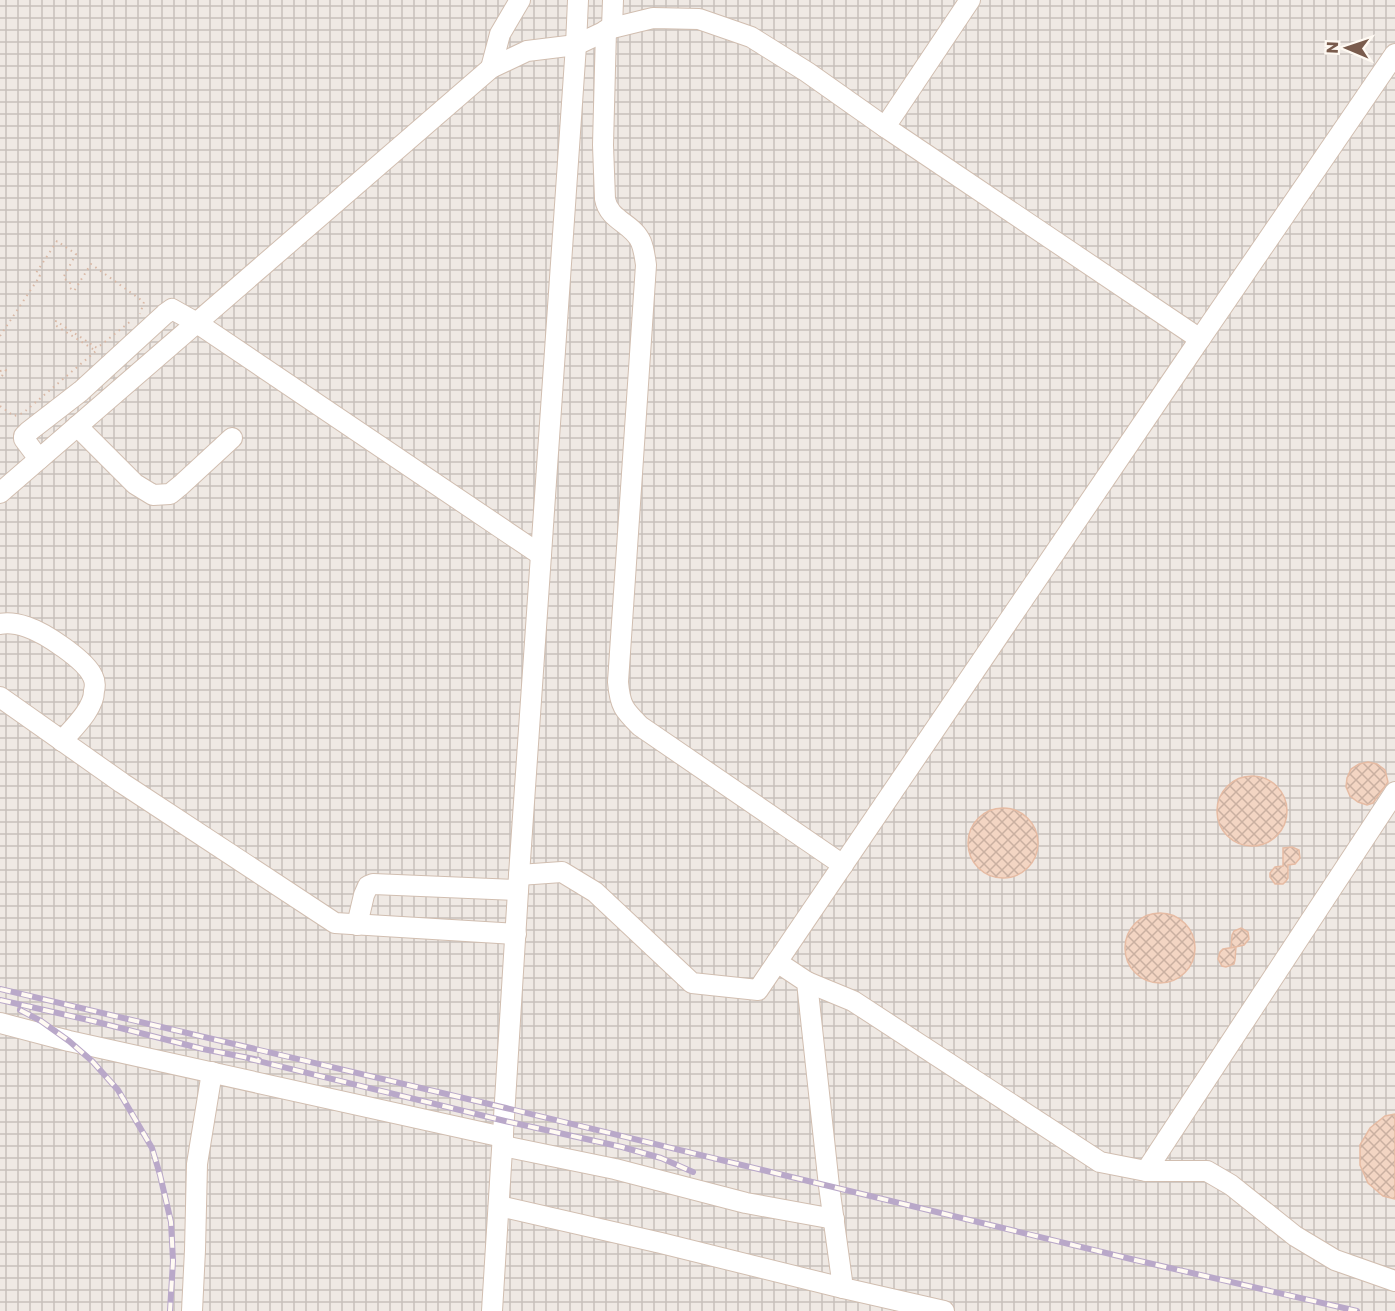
<svg xmlns="http://www.w3.org/2000/svg" width="1395" height="1311" font-family="Poppins,sans-serif">
  <defs>
    <pattern id="industrial-grid" width="8" height="8" patternUnits="userSpaceOnUse" patternTransform="scale(1.5)"><rect width="8" height="8" fill="#efe9e4"/><path d="M0 4h8M4 0v8" fill="none" stroke="#c7c0bb"/></pattern>
    <pattern id="building-cross-hatch" width="8" height="8" patternUnits="userSpaceOnUse" patternTransform="scale(1.5)"><rect width="8" height="8" fill="#f3d5c3"/><path d="M0 0l8 8M0 8l8-8" fill="none" stroke="#cab0a1"/></pattern>
  </defs>
  <rect width="100%" height="100%" fill="#fdf6ec"/>
  <rect fill="url(#industrial-grid)" x="0" y="0" width="1395" height="1311"/>
  <g fill="url(#building-cross-hatch)" stroke="#e6bba3" stroke-width="1.5">
    <polygon points="1368,762 1377,764 1385,770 1388,782 1373,803 1367,805 1358,802 1350,796 1346,787 1347,778 1351,769 1359,764"/>
    <circle cx="1252" cy="811" r="35"/>
    <circle cx="1003" cy="843" r="35"/>
    <polygon points="1292,847 1299,850 1300,858 1295,864 1288,865 1288,878 1286,881 1283,884 1275,884 1270,877 1270,873 1275,867 1283,866 1283,848"/>
    <circle cx="1160" cy="948" r="35"/>
    <polygon points="1241,928 1248,932 1249,939 1244,945 1231,948 1232,935 1234,931"/>
    <polygon points="1236,947 1235,960 1234,964 1226,967 1222,966 1218,959 1220,952 1223,949"/>
    <polygon points="1395,1114 1395,1199 1383,1196 1368,1183 1360,1165 1360,1145 1370,1128 1385,1116"/>
  </g>
  <g fill="none" stroke-linecap="round" stroke-linejoin="round">
    <defs>
      <g id="minor">
        <polyline points="612,28 653,18 699,19 751,37 807,72 885,127"/>
        <path d="M 606,30 L 603,145 L 605,199 C 609,221 633,223 641,242 C 644,249 645,258 646,265 L 618,682 C 620,706 624,710 640,726 L 843,865"/>
        <polyline points="491,68 500,34 520,0"/>
        <polyline points="1200,339 1395,54"/>
        <polyline points="77,426 135,484 153,495 170,494 181,485 232,438"/>
        <polyline points="39,459 24,439 24,436 28,432 81,391 165,314 172,309 197,323 541,555"/>
        <polyline points="0,493 491,68 527,51 576,45 612,28 613,0"/>
        <path d="M 0,624 C 10,622 18,624 27,627 C 45,633 86,660 93,677 C 95,681 95,687 94,691 C 94,709 73,728 62,741"/>
        <polyline points="0,697 122,783 335,923 516,934"/>
        <polyline points="519,875 562,872 595,892 692,983 758,990 1200,339 885,127 970,0"/>
        <polyline points="357,925 364,895 368,886 373,884 518,890"/>
        <polyline points="777,962 807,982 829,1186 843,1288 944,1311"/>
        <polyline points="807,982 853,1001 1100,1162 1146,1171 1207,1171 1231,1185 1295,1236 1335,1260 1395,1281"/>
        <polyline points="0,1023 69,1041 503,1137"/>
        <polyline points="503,1146 615,1169 746,1203 834,1219"/>
        <polyline points="1146,1171 1395,792"/>
        <polyline points="499,1206 661,1243 843,1288"/>
        <polyline points="192,1311 195,1250 197,1164 212,1072"/>
        <polyline points="492,1311 519,875 576,45 578,0"/>
      </g>
    </defs>
    <use href="#minor" stroke="#d1beb0" stroke-width="22"/>
    <g stroke="#d9b8a5" stroke-width="2" stroke-dasharray="1.5 4.5" stroke-linecap="butt">
      <polyline points="0,336 40,276 36,273 57,241 76,254 63,278 70,282 70,288 74,291 91,264 144,302 140,314"/>
      <polyline points="0,371 6,370 0,379"/>
      <polyline points="0,406 14,416 23,413 96,351 55,325 56,321 97,348 131,321"/>
    </g>
    <use href="#minor" stroke="#fff" stroke-width="20"/>
    <defs>
      <g id="rail">
        <polyline points="0,989 506,1108 1131,1259 1357,1311"/>
        <polyline points="0,1000 93,1021 203,1049 259,1060"/>
        <polyline points="20,1010 41,1021 69,1041 92,1061 118,1090 152,1148 160,1175 171,1222 173,1261 170,1311"/>
        <polyline points="250,1059 505,1121 622,1147 661,1158 693,1172"/>
      </g>
    </defs>
    <use href="#rail" stroke="#b9a8c9" stroke-width="6"/>
    <use href="#rail" stroke="#fffaf3" stroke-width="4" stroke-dasharray="11" stroke-linecap="butt"/>
  </g>
  <g transform="translate(1347 48) rotate(272)" stroke="#fffaf3" stroke-width="4.5" paint-order="stroke">
  <path d="M0-4.5L10 22L0 15L-10 22Z" fill="#7a5c4d"/>
  <text y="-9" font-size="16" font-weight="bold" text-anchor="middle" fill="#7a5c4d">N</text>
  </g>
</svg>
